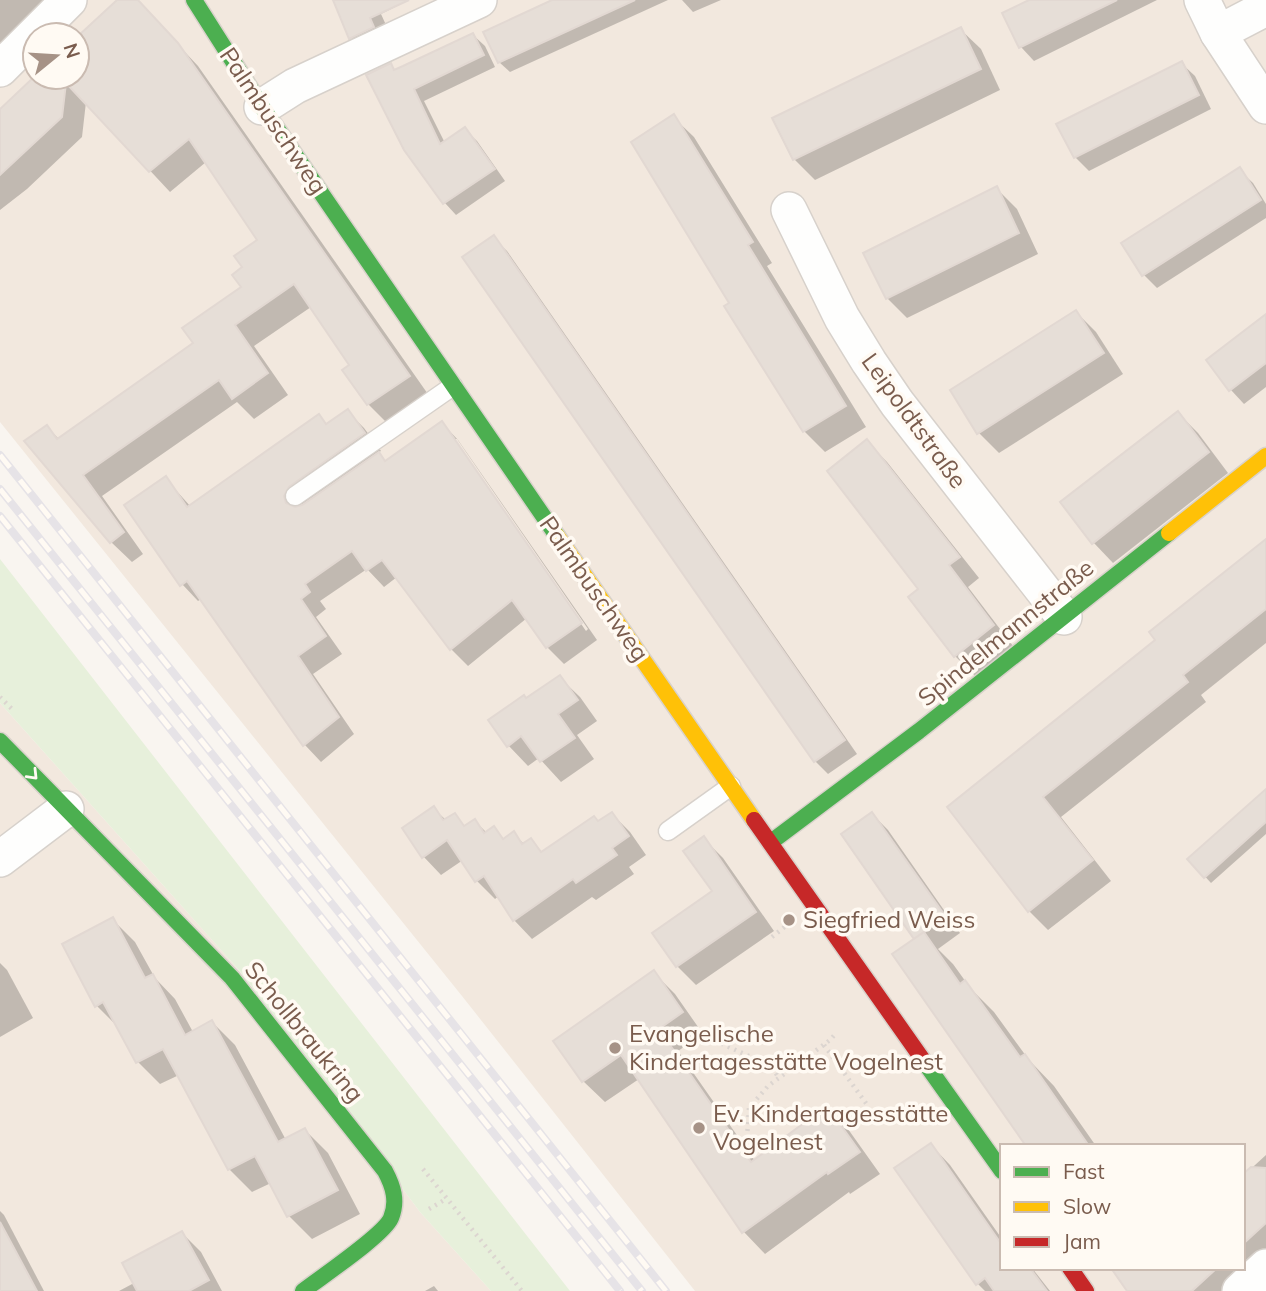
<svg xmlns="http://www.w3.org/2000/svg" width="1266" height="1291" font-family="Mulish,sans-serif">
  <rect width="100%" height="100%" fill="#f9f5f0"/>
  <g fill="#f2e8de" fill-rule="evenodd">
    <path d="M 0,0 L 1266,0 L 1266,1291 L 695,1291 L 462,996 L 0,422 ZM 35,35 L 77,35 L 77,77 L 35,77 ZM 1002,1146 L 1243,1146 L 1243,1268 L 1002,1268 Z"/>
    <polygon points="0,703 239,970 420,1212 491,1291 0,1291"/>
  </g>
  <polygon fill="#e7f0db" points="0,559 570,1291 491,1291 420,1212 239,970 0,703"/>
  <g fill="#0003" fill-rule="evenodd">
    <polygon points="0,0 74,0 0,50"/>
    <polygon points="119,0 136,0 198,66 430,397 389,425 368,404 345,371 352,365 311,307 254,346 288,395 254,419 237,402 102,496 143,554 132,562 111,542 47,427 59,439 195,343 243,287 244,268 259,241 206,162 170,192 86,102 82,137 27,189 0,210 0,111 77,77 77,39"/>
    <polygon points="335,0 396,0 399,5 381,14 386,25 360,47 351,37"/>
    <polygon points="557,0 668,0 510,72 499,62"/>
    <polygon points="682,0 721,0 693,12"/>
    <polygon points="1033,0 1157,0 1034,61 1021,47"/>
    <polygon points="960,29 981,49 1000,90 815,180 794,159"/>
    <polygon points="473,35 485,46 495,67 424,101 445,143 465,130 477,141 505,181 456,215 445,203 406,149 391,65 396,71"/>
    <polygon points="1181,63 1195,76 1211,109 1089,171 1075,157"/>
    <polygon points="673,117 694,137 772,263 767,266 866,427 825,452 804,431 726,306 731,303"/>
    <polygon points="1239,170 1253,183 1266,204 1266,218 1157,288 1144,275"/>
    <polygon points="996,188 1017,209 1038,254 907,318 887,298"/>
    <polygon points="493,238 507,251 857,754 828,774 815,761"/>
    <polygon points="1076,312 1096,332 1123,374 999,453 979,433"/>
    <polygon points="1266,316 1266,387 1244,404 1231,390 1208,360"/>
    <path d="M 347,411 L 364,428 L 381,451 L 377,453 L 386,462 L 442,423 L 458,440 L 597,640 L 564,664 L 547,647 L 527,618 L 468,666 L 451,649 L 397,577 L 384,587 L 367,569 L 320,601 L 326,609 L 316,617 L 342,654 L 313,674 L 354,734 L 321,762 L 305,745 L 201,599 L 198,601 L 182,584 L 165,478 L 191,507 L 319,416 L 328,425 ZM 453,439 L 457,439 L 588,629 L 586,631 Z"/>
    <polygon points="1178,413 1198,433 1228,473 1113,563 1093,542"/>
    <polygon points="867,442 887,462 979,578 968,587 1013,646 975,676 955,656 920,590"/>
    <polygon points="1266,541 1266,643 1201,695 1206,702 1061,817 1111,881 1048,930 1029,911 949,807 1157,640"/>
    <polygon points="559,677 580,697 597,721 577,735 594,759 561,782 539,758 528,766 508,745 527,700"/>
    <polygon points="1266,791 1266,834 1211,883 1189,859"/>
    <polygon points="434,809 446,820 454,815 466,827 475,821 487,833 494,828 505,840 514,834 525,845 531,840 543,853 612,814 630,832 646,855 629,867 634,874 596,900 592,897 532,939 514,920 499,896 495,899 477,881 463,860 441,875 423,856"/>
    <polygon points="872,814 888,830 960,933 938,949 953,964 971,989 994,1012 1029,1060 1054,1086 1096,1146 1028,1146 917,939"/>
    <polygon points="704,839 723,858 774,931 696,985 677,966 655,933 715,892"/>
    <polygon points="112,919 135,942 155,978 175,999 193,1032 212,1022 235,1045 286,1140 305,1130 328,1153 360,1214 312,1239 289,1216 271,1183 252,1192 229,1169 179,1075 160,1084 137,1061 119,1028 97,1006"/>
    <polygon points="0,963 7,970 33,1018 0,1037"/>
    <polygon points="654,973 675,994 703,1034 678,1051 755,1161 827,1108 848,1129 880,1174 850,1194 849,1192 765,1254 744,1232 639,1079 605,1102 583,1081 555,1041"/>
    <polygon points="931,1145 950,1165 1002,1239 1002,1268 1032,1268 1050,1291 985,1291 978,1284"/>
    <polygon points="1266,1155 1266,1279 1253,1291 1129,1291 1113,1268 1243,1268 1243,1176"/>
    <polygon points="0,1211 4,1215 44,1291 0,1291"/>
    <polygon points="182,1233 201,1252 222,1291 119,1291 134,1283"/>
    <polygon points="434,1286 438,1291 425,1291"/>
  </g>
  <g fill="#e6ded7" stroke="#e2d8d2" stroke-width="2">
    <polygon points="117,0 138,0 178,43 410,376 367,405 342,370 349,365 294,284 235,325 268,373 232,399 219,380 83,475 124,532 110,543 24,441 47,425 57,439 193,343 182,328 241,287 232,275 242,267 234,256 257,240 189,139 149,172 66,83 62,117 0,175 0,109 35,76 77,77 77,37"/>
    <polygon points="333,0 409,0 370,18 374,27 349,39"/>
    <polygon points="552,0 635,0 498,63 483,32"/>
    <polygon points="1029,0 1117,0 1019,48 1002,13"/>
    <polygon points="961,27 981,69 793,160 772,118"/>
    <polygon points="473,33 484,55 414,89 440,144 465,127 495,169 443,204 404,150 366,75 391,63 394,70 403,66"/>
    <polygon points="1182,61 1199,95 1074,158 1056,124"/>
    <polygon points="674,114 753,242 748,245 846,406 803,432 724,306 729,303 631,142"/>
    <polygon points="1240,167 1261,200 1142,276 1121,243"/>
    <polygon points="997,186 1019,233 886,299 863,253"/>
    <polygon points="494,235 845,740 814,762 462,257"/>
    <polygon points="1076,310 1104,353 977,434 950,390"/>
    <polygon points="1266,314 1266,363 1229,391 1206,360"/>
    <polygon points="348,409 365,433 289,487 284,496 286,503 295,507 302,505 379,452 385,461 442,421 582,623 546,648 512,600 450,650 382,560 366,571 352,551 305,584 310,592 301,599 326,636 298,656 339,717 303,746 187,581 180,586 124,505 166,476 187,507 319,414 326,424"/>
    <polygon points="1178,411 1209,452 1092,544 1060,502"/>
    <polygon points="867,439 960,557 949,565 994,625 954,657 908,597 918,589 827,471"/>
    <polygon points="1266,539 1266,609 1183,675 1188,682 1043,797 1093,860 1028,912 947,807 1155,640 1149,632"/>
    <polygon points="560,675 578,700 558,714 575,738 540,762 521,736 507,747 488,720 524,695 526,698"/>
    <polygon points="1266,789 1266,822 1204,878 1187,859"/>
    <polygon points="434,806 443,820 455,813 464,826 475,819 484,833 494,826 503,839 514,831 522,844 531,838 541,852 594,816 598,821 612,812 629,836 612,848 617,855 576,883 573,879 513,921 484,876 475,882 447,840 422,858 402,828"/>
    <polygon points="872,812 946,917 914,939 841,834"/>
    <polygon points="704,836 756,912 676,967 652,933 712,891 683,851"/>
    <polygon points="113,917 145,978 153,974 185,1035 212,1020 278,1142 305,1128 338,1190 287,1217 255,1156 228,1170 163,1049 136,1063 103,1002 95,1007 62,944"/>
    <polygon points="924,932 960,984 965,980 1020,1057 1025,1054 1089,1146 1026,1146 892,954"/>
    <polygon points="654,970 683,1012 659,1029 751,1162 827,1106 860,1152 828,1174 827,1172 742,1233 621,1055 582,1082 553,1041"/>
    <polygon points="931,1143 1002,1245 1002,1268 1030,1268 1047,1291 994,1291 985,1278 976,1285 894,1168"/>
    <polygon points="1251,1167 1266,1168 1266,1223 1243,1244 1243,1174"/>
    <polygon points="0,1222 37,1291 0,1291"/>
    <polygon points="182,1231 209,1280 189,1291 137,1291 122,1263"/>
    <polygon points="1111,1268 1217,1268 1192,1291 1127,1291"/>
  </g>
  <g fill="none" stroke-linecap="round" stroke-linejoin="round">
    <defs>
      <g id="lane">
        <polyline points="295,496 453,386"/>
        <polyline points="668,831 731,786"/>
      </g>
      <g id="street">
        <polyline points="1202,0 1218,33 1266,106"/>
        <polyline points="1218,33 1266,8"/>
        <polyline points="0,69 69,0"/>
        <polyline points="262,107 295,86 479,0"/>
        <polyline points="789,210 842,318 869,362 897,403 1064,617"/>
        <polyline points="0,859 66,809"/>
        <polyline points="1240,1291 1266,1267"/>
      </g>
      <g id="fast">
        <polyline points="194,0 262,107 557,536"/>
        <path d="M 0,741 L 232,978 L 385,1171 C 393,1186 398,1201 391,1218 C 384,1235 321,1277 303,1291"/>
        <polyline points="771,842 919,731 1169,533"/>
        <polyline points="923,1060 1002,1171"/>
      </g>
      <g id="slow">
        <polyline points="1169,533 1266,456"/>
        <polyline points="557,536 754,820"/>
      </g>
      <g id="jam">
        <polyline points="754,820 923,1060"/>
        <polyline points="1070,1268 1086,1291"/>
      </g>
    </defs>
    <use href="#lane" stroke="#d7d1cb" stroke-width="21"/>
    <use href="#street" stroke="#d7d1cb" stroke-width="38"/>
    <use href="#fast" stroke="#d9d2cb" stroke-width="19"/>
    <use href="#slow" stroke="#d9d2cb" stroke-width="19"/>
    <use href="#jam" stroke="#d9d2cb" stroke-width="19"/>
    <g stroke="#dcd5d0" stroke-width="4.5" stroke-dasharray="2 5" stroke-linecap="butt">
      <polyline points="0,697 12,709"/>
      <polyline points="772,937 787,925"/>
      <polyline points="689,1037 700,1034 771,1066 779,1078"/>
      <polyline points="824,1045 868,1106"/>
      <polyline points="747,1138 749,1108 768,1086 830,1040 837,1032"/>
      <polyline points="423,1169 522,1291"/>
      <polyline points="429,1209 446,1199"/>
    </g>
    <use href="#lane" stroke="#fefefd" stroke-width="18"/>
    <use href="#street" stroke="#fefefd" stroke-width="35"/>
    <use href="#fast" stroke="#4caf50" stroke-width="16"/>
    <use href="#slow" stroke="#ffc107" stroke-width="16"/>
    <use href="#jam" stroke="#c62828" stroke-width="16"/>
    <defs>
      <g id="rail">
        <polyline points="0,455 666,1291"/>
        <polyline points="0,489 642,1291"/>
        <polyline points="0,516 620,1291"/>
      </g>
    </defs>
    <use href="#rail" stroke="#e6e3e7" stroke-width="8"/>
    <use href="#rail" stroke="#fffaf3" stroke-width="5" stroke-dasharray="16" stroke-linecap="butt"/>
  </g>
  <defs><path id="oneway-chevron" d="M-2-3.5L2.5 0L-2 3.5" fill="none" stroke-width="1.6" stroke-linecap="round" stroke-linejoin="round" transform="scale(1.75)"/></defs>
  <use stroke="#fffaf3" href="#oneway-chevron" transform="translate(33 775) rotate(46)"/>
  <g fill="#a69286" stroke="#fffaf3" stroke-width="2.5">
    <circle cx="789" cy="920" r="7"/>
    <circle cx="615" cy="1048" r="7"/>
    <circle cx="699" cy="1128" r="7"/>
  </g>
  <g text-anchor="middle" stroke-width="7" stroke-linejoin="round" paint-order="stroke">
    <g font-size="24" fill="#7a5c4d" stroke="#fffaf3">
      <text transform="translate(273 121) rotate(56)" y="8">Palmbuschweg</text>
      <text transform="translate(914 421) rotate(54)" y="8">Leipoldtstraße</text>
      <text transform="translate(594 589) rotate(55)" y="8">Palmbuschweg</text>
      <text transform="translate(1006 633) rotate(-39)" y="8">Spindelmannstraße</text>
      <text transform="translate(304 1032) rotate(51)" y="8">Schollbraukring</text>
    </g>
    <g font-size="24" fill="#7a5c4d" stroke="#fffaf3" text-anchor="start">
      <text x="803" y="928">Siegfried Weiss</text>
      <text x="629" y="1042">Evangelische<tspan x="629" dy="28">Kindertagesstätte Vogelnest</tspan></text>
      <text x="713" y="1122">Ev. Kindertagesstätte<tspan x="713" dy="28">Vogelnest</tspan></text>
    </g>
  </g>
  <rect x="1000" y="1144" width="245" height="126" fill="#fffaf3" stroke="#cabbb1" stroke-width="2"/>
  <rect x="1014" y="1167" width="35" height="10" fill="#4caf50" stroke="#cabbb1" stroke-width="2"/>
  <text x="1063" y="1179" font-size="21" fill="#7a5c4d">Fast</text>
  <rect x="1014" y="1202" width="35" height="10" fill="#ffc107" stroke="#cabbb1" stroke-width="2"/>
  <text x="1063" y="1214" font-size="21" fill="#7a5c4d">Slow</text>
  <rect x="1014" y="1237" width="35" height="10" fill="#c62828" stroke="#cabbb1" stroke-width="2"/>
  <text x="1063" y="1249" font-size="21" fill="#7a5c4d">Jam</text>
  <g transform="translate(56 56) rotate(72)"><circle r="33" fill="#fffaf3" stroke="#cabbb1" stroke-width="2"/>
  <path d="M0-5L12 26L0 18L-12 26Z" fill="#a69286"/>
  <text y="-10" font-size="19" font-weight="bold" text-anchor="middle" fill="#7a5c4d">N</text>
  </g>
</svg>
